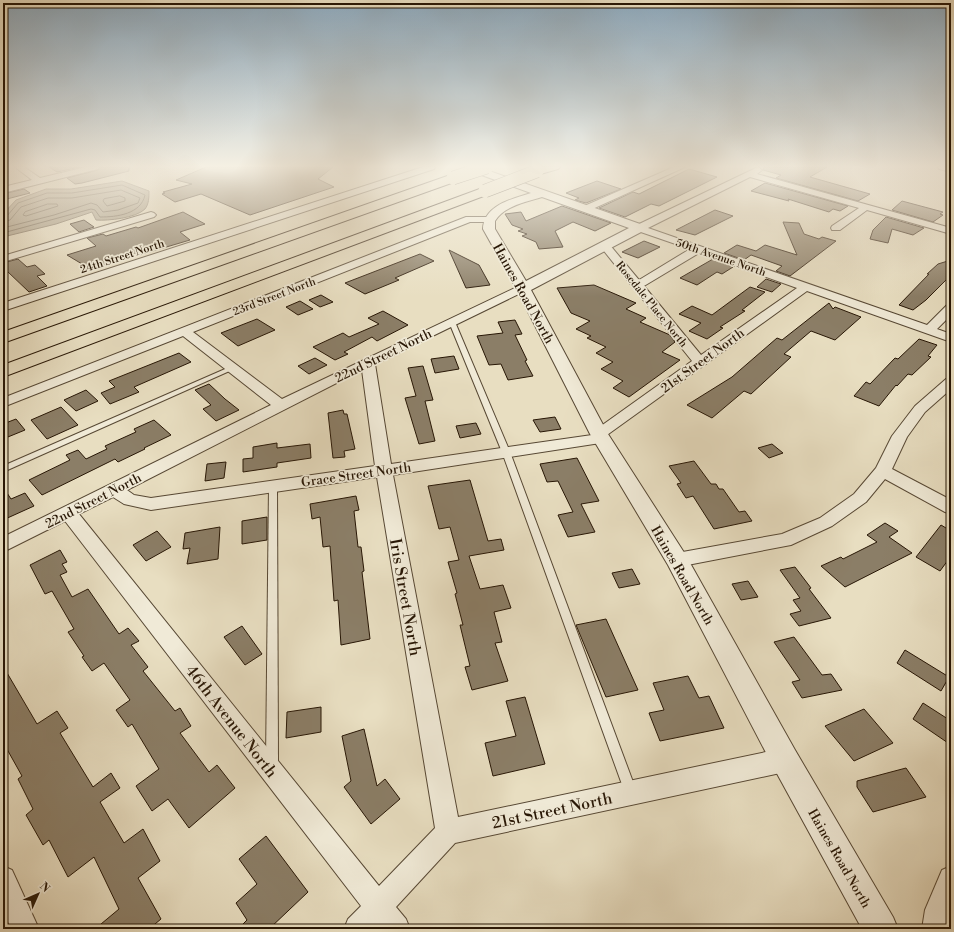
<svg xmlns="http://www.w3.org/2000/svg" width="954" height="932" font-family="'Libre Bodoni',serif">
  <rect width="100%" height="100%" fill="#e8dec1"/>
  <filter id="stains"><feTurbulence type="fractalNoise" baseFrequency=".005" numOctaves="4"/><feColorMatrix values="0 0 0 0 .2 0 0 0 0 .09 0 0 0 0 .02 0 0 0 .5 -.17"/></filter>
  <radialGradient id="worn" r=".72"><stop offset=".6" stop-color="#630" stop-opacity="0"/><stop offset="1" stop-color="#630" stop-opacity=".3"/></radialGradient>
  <path fill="#a69a81" stroke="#73654f" d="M 122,181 L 149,191 C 149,197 149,204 145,209 C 136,218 108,221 96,220 L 92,212 L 56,224 L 3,237 L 3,214 L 16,200 L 46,189 L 71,189 Z"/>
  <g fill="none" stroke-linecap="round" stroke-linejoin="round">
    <g stroke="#665843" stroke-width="1">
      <polygon points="120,196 125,198 125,201 107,206 103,201 104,199"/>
      <polygon points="48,204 57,204 58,206 26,216 23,215 25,212"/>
      <path d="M 3,217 L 7,216 L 18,203 L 47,193 L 72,193 L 122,185 L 145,195 C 141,214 117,217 100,217 L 95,210 L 91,209 L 3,233"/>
      <polyline points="3,222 10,220 21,207 48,198 72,198 121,190 140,198 138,203 118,210 103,212 97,205 91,203 54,215 3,228"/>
    </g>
  </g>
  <g fill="#8b7e67" stroke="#271605">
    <polygon points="49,167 80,167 57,172"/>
    <polygon points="100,167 129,167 129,171 82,183 75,184 67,178 98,170"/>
    <polygon points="206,167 333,167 318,179 334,187 250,215 201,194 175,202 162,194 165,193 163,192 192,184 176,180"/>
    <polygon points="764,167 827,167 810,177 870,194 858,201 776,178 781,175 763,170"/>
    <polygon points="689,169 717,177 659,206 651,204 625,217 599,208 633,192 639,194"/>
    <polygon points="597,181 621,189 586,203 575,200 579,198 566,193"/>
    <polygon points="765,183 848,206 840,211 833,209 829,212 788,199 789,201 751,191"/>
    <polygon points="24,189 30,193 3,200 3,194"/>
    <polygon points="902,201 943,212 940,214 943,215 933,222 892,210"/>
    <polygon points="562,206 611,223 595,231 573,222 555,231 563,247 539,249 536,242 522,236 527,234 518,231 523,229 512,225 505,214 521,212 526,221"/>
    <polygon points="715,210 733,216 695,235 676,230"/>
    <polygon points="183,212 205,224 180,232 190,240 136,256 134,254 92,270 67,255 96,246 87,238 103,234 106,236 136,227 138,228"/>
    <polygon points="886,217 924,228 913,235 892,229 888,243 870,239 873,230"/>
    <polygon points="84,220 94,227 79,232 70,224"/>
    <polygon points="783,222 799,223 804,234 819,239 822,237 836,241 790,276 776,271 782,266 751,255 744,260 724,253 737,245 756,251 765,245 797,255"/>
    <polygon points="644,241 660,247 638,258 622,252"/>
    <polygon points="449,250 479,265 490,285 466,288"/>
    <polygon points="420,254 434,261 395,278 399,280 365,294 345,283"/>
    <polygon points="18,259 27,267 35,265 45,274 37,276 47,286 29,292 8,272 3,273 3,263"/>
    <polygon points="713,259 733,267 722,274 717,272 697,285 680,278"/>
    <polygon points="951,260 951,281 946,280 926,300 913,310 899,305 929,274 927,274 938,264"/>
    <polygon points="766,279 781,284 772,292 757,287"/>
    <polygon points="594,285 636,303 626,309 646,318 640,322 670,335 675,342 662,352 680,360 629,397 613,388 623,381 601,369 613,362 596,353 606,347 587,338 591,336 576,329 590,321 571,313 557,288"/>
    <polygon points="750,287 765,292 742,310 745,311 720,327 723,328 707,339 689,331 701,323 679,314 692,306 712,315"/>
    <polygon points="321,295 333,302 320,307 309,300"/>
    <polygon points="300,301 313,309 298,315 286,307"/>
    <polygon points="829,303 833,309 835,307 861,317 835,340 811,331 784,354 791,357 751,394 744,391 712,418 687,405 732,377 777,338 782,340"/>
    <polygon points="383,311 408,325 377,341 372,337 344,352 348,354 335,360 313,347 343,333 349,337 379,324 368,318"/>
    <polygon points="257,319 275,330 238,346 221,333"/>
    <polygon points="515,320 522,334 515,335 527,360 525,361 533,376 508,380 501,364 489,365 477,336 503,333 498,322"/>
    <polygon points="919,339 937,345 928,356 931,357 912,375 908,374 897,386 896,385 879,406 854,396 866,382 870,384 895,358 898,359"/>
    <polygon points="179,353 191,362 134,387 139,392 110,404 101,393 115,387 109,381"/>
    <polygon points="454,356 459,369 435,373 431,359"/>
    <polygon points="315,358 327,365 309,374 298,366"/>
    <polygon points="423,366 433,400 425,401 435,441 419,444 405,398 416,396 408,368"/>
    <polygon points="209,384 225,399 239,410 216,421 203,409 211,405 195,390"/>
    <polygon points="86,390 98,401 76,411 64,400"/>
    <polygon points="61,407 78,425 47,439 31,420"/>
    <polygon points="343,410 344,414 347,414 355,449 344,451 345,457 333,458 328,413"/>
    <polygon points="555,417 561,429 540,432 533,420"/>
    <polygon points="16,419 25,430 3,439 3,424"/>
    <polygon points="154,420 171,435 144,448 145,449 118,462 115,459 42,495 29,480 70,460 66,455 78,450 86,459 107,449 105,446 136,432 134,429"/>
    <polygon points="476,423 481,434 460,438 456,426"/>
    <polygon points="277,443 277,448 310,444 311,458 277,463 277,467 243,472 243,459 253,458 253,447"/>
    <polygon points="772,444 783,453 769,458 758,448"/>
    <polygon points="577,458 599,501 581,504 595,532 568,537 558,515 573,512 558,481 547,482 540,464"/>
    <polygon points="694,461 711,484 716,484 719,489 723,489 739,512 745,511 752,521 714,529 693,496 686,498 677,484 681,483 669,466"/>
    <polygon points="226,462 224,478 205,481 207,464"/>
    <polygon points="470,480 488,541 501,539 504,550 469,556 480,589 503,585 511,608 494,612 502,642 495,643 508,681 472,690 465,667 470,666 460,625 463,625 455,594 457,593 448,562 459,560 450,527 439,529 428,486"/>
    <polygon points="3,487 11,499 25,493 34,506 3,520"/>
    <polygon points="356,496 359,510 354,511 358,547 361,547 364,571 362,572 370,639 341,645 338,600 334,601 330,546 323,547 320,517 312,519 310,504"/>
    <polygon points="267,517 267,540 242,544 242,521"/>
    <polygon points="885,523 898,531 889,537 912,553 845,587 821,566 841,557 843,559 877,542 867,535"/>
    <polygon points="941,525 951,531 951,556 940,571 916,557"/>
    <polygon points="220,527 218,559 187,564 190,548 183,549 185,533"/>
    <polygon points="157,531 171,547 146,561 133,545"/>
    <polygon points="60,550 67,562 62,564 67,572 60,575 72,597 88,589 119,634 128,628 139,641 131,645 148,667 143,671 175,711 180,708 191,726 180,733 209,772 217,765 235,788 189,828 168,799 152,811 136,786 159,769 132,724 128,727 116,710 130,700 104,663 92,671 82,657 84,656 68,632 74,629 52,591 45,594 30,565"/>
    <polygon points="795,567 811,588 809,589 831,618 799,626 790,614 801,611 793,600 800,598 780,570"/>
    <polygon points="632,569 640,584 619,588 612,573"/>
    <polygon points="748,581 758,597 741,600 732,584"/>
    <polygon points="606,619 638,690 606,697 576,625"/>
    <polygon points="242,626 262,654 245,665 224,637"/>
    <polygon points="794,637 822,675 831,674 842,690 802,698 792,682 800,680 774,642"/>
    <polygon points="905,650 949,677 941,691 897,663"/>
    <polygon points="3,666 37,724 57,711 68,728 60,733 93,787 111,773 120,788 100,802 124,843 143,829 160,861 138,878 161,919 149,929 95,929 119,909 94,857 68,877 49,840 43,845 26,815 33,809 18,779 22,776 3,742"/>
    <polygon points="688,676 699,698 709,696 724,728 660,741 649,713 664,710 653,683"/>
    <polygon points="525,697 545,764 493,776 485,743 516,736 506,701"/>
    <polygon points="923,703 951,721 951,745 913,719"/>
    <polygon points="321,707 321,732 286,738 287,712"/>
    <polygon points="864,709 893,743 854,761 825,726"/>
    <polygon points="364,729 377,786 385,779 400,799 371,824 344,787 351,781 342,736"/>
    <polygon points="906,768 926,797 873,812 857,787 857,781"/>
    <polygon points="266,836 308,892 269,929 238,929 247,920 236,903 257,884 239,859"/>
  </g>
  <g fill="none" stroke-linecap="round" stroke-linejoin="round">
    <defs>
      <g id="service">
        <polygon points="452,320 455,322 510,452 636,790 634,794 630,796 626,794 624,790 502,452 449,322"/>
        <polygon points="232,366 234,367 234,369 3,472 3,466"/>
        <polygon points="273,483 277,486 278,762 276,766 272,768 268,766 266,762 269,486"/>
      </g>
      <g id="minor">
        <polygon points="15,167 24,167 40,178 86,167 99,167 98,169 3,193 3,187 32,180"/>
        <polygon points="423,167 435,167 434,169 3,311 3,303"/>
        <polygon points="674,167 685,167 588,211 582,211 580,209 582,207"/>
        <path d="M 758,167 L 762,170 L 757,174 L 951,228 L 951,234 L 867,210 L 840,230 L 832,230 L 831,228 L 832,226 L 859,208 L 750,177 L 648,228 L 927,325 L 947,305 L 951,304 L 951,315 L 937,329 L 951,334 L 951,342 L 807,291 L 607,435 L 610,439 L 607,442 L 393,475 L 458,817 L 785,748 L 793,752 L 797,760 L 793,768 L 785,772 L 455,843 L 396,907 L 406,919 L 410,929 L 344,929 L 348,919 L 361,906 L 65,521 L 3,552 L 3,537 L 271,405 L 183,336 L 3,407 L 3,398 L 466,217 L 489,217 L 492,218 L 494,220 L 492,222 L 470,222 L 193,332 L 282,399 L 519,286 L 527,286 L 529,288 L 527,290 L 375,364 L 391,464 L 592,435 L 591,434 L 594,431 L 692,361 L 600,246 L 605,243 L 609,244 L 639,280 L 690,249 L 635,230 L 634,228 L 635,226 ZM 699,253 L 797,288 L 701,355 L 644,286 ZM 362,370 L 375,466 L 151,498 L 134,495 L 127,490 ZM 377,477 L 435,828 L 379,886 L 79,514 L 113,497 L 124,504 L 151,510 Z"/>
        <polygon points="938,167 951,167 951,172 939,169"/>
        <polygon points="151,212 154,213 156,215 154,217 3,262 3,256"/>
        <polygon points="951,378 951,389 925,412 907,437 892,469 951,500 951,514 945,512 885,479 866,502 832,526 791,545 677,567 670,565 668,560 670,555 677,553 782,534 820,518 854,494 876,468 892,436 915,406 946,379"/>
        <polygon points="3,866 12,870 39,929 11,929 3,910"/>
        <polygon points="951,866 950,929 922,929 925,910 942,870"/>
      </g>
      <path id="tertiary" d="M 464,167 L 478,167 L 643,225 L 645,228 L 643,231 L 531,290 L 608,434 L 685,554 L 795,750 L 893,917 L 898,929 L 862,929 L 775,770 L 668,565 L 590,434 L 516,288 L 483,229 C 484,205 512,199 531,193 L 465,169 ZM 542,197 L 629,228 L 526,281 L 495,229 L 495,221 C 504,206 526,202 542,197 Z"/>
      <g id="motorway">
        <polygon points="540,167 560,167 558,169 537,175 533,173 531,171 533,169"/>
        <polygon points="453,174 457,175 459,178 457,181 3,343 3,332"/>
        <polygon points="485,187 489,188 491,191 489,194 3,377 3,365"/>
      </g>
    </defs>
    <use href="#service" stroke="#574834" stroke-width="2"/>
    <use href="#minor" stroke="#574834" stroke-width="2"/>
    <use href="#tertiary" stroke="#574834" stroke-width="2"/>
    <use href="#motorway" stroke="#271605" stroke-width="2"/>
    <use href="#service" fill="#f0ead7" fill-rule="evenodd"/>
    <use href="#minor" fill="#f0ead7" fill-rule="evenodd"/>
    <use href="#tertiary" fill="#f0ead7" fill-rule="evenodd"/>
    <use href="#motorway" fill="#e8dec1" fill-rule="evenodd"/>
    <defs>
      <g id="motorway-bridge">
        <polyline points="453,178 487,167"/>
        <polyline points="485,191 537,171"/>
      </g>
    </defs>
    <use href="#motorway-bridge" stroke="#271605" stroke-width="14" stroke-linecap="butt"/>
    <use href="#motorway-bridge" stroke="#e8dec1" stroke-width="13"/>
  </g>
  <linearGradient id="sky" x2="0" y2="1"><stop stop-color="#8daabf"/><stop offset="0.56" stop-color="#f5f0e3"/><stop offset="1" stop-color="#f5f0e3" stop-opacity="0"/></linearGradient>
  <rect width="954" height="297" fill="url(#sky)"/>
  <g text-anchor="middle" stroke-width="3.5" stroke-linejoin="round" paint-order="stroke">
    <g font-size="11" fill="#271605" stroke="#f0ead7">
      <text transform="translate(122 256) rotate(-18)" y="4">24th Street North</text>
      <text transform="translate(721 257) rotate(19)" y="4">50th Avenue North</text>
      <text transform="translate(274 296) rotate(-21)" y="4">23rd Street North</text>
      <text transform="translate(652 304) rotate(51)" y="4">Rosedale Place North</text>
    </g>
    <g font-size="13" fill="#271605" stroke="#f0ead7">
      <text transform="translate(524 293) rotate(61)" y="5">Haines Road North</text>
      <text transform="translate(383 355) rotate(-26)" y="5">22nd Street North</text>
      <text transform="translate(702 360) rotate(-36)" y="5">21st Street North</text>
      <text transform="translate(356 474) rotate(-8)" y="5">Grace Street North</text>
      <text transform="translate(93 500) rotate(-27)" y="5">22nd Street North</text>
      <text transform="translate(683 575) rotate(60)" y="5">Haines Road North</text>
      <text transform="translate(840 858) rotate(60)" y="5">Haines Road North</text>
    </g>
    <g font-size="16" fill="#271605" stroke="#f0ead7">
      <text transform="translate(406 597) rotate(80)" y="6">Iris Street North</text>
      <text transform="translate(232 721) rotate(52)" y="6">46th Avenue North</text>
      <text transform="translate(552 810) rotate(-12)" y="6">21st Street North</text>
    </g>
  </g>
  <rect width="954" height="932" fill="none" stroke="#e8dec1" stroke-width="16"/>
  <rect x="4" y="4" width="946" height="924" fill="none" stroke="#271605" stroke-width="2"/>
  <rect x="8" y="8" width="938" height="916" fill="none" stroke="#271605"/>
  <g transform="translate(38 894) rotate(45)" stroke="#f0ead7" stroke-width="3" paint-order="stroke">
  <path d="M0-3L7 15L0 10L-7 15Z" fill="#271605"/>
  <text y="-6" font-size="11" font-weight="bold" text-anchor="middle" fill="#271605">N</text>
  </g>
  <rect width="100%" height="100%" filter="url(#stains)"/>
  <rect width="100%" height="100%" fill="url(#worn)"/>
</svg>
